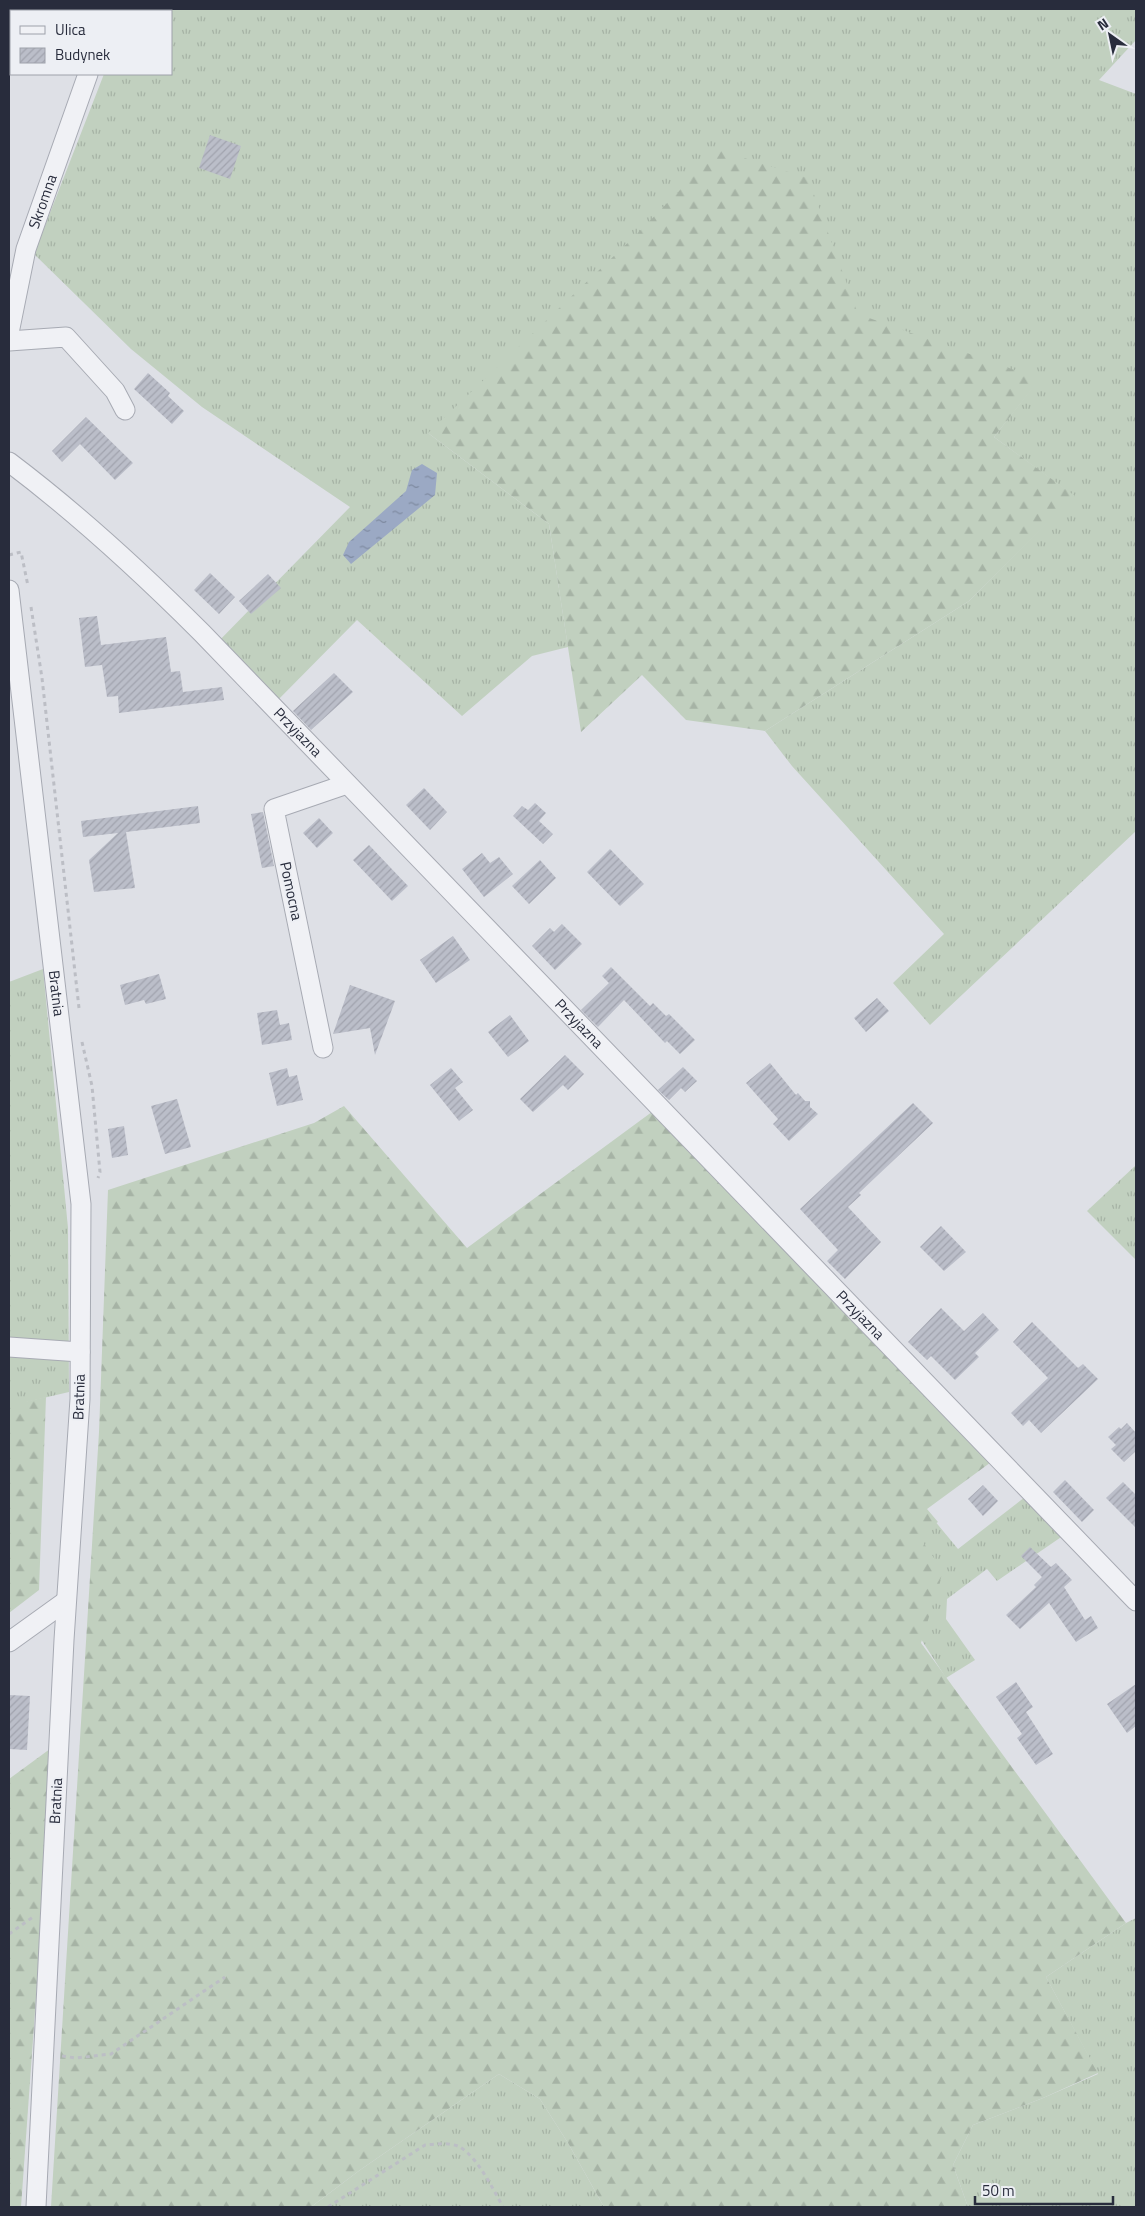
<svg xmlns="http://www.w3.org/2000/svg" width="1145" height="2216" font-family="'Titillium Web',sans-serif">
  <defs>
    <pattern id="grass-tufts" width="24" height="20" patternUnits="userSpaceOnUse" patternTransform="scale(1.25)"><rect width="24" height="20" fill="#c1d0bf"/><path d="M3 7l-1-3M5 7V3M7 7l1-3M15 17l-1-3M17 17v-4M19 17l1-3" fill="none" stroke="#a6b3a5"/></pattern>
    <pattern id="forest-firs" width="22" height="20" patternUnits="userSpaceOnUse" patternTransform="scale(1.25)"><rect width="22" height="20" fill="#c1d0bf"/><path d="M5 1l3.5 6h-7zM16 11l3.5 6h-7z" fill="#a6b3a5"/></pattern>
    <pattern id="water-ripples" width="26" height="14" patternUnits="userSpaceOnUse" patternTransform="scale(1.25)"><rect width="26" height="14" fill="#9ba9c4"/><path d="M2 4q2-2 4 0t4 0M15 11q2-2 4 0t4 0" fill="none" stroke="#7e8aa0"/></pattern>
    <pattern id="building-hatch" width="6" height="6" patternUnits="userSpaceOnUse" patternTransform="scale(1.25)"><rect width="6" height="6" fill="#bbbec9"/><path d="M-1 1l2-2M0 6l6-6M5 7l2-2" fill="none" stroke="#a1a3ae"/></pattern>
  </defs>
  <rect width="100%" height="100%" fill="#dee0e6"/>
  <g fill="url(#grass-tufts)">
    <polygon points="129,9 1136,9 1136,40 1099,80 1136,94 1136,831 930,1025 893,983 944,934 792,766 765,731 969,601 1074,496 994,437 1039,379 428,433 549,524 568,647 532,656 462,716 357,620 272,706 214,646 350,507 202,407 131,349 34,254 104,74 171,74 171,11 128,11"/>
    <polygon points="43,969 68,1228 69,1392 22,1403 9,1400 9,982"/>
    <polygon points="1136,1165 1136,1260 1087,1211"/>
    <polygon points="1034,1490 1070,1531 997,1581 987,1569 947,1599 946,1619 975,1660 946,1678 919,1636 914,1533 934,1520 958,1549"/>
    <polygon points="1136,1918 1136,2207 968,2207 953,2165 973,2125 1043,2098 1098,2074 1046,1977 1126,1923"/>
    <polygon points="499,2074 540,2099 568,2143 604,2207 311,2207 360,2170"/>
  </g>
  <g fill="url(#forest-firs)">
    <polygon points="719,150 808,178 858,314 1040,379 994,437 1075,496 969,601 765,731 686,720 642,675 581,732 549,524 428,433 637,234"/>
    <polygon points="344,1106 467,1248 660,1106 998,1457 927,1509 938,1522 918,1535 943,1571 921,1643 1126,1923 1046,1977 1098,2073 1043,2098 973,2125 953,2165 968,2207 604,2207 568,2143 540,2099 499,2074 360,2170 311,2207 51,2207 99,1432 108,1190 314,1123"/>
    <polygon points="46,1397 39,1590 9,1613 9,1398 24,1402"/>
    <polygon points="54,1746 21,2207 9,2207 9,1779"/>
  </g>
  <polygon fill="url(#water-ripples)" points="422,464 437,473 435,495 351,564 343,555 349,542 406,491 412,470"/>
  <g fill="url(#building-hatch)">
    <polygon points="210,135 241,146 230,179 199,168"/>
    <polygon points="148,373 170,393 168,396 184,411 172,424 134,389"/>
    <polygon points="86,417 133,463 115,480 80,444 62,462 52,451"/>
    <polygon points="210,573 235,597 219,614 194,590"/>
    <polygon points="268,574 281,588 251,614 239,601"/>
    <polygon points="97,616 101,645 166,637 171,672 180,671 183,692 222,687 224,700 119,713 118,696 107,697 102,665 85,667 79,618"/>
    <polygon points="334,673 353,692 311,730 293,711"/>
    <polygon points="424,788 447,812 430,830 406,805"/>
    <polygon points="535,803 546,813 539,821 553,834 543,844 513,816 522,806 528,810"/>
    <polygon points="198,806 200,823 126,832 135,888 94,892 89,860 118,833 83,837 81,821"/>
    <polygon points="263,812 274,866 262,868 251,814"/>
    <polygon points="319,818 333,833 317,848 303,833"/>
    <polygon points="369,845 408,886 392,901 353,860"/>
    <polygon points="610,849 644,884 620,906 587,872"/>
    <polygon points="482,853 490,863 499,857 513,874 484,897 462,869"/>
    <polygon points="540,860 556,878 529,904 512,886"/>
    <polygon points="562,924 582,944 555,970 532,946 550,928 554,932"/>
    <polygon points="453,936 470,960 436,983 420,960"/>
    <polygon points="611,967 650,1006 653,1003 666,1016 669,1014 695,1040 680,1054 667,1041 665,1043 624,1000 598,1027 581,1010 609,983 602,976"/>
    <polygon points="159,974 166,999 146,1004 144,1000 125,1005 120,985"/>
    <polygon points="350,985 395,1001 375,1055 370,1028 333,1034"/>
    <polygon points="877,998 889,1011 866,1032 854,1018"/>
    <polygon points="277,1010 280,1025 289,1023 292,1040 262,1045 257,1013"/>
    <polygon points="510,1015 529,1041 508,1057 488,1032"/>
    <polygon points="565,1055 584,1074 568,1090 563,1085 533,1112 520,1099"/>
    <polygon points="770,1063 796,1095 798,1093 805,1101 810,1101 810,1107 818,1114 789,1141 773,1124 778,1119 746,1083"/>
    <polygon points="683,1067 697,1081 685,1092 681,1088 669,1100 658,1090"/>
    <polygon points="287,1068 289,1077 297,1075 303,1100 277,1106 269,1073"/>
    <polygon points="451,1068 463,1082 455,1088 473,1110 459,1121 430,1085"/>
    <polygon points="177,1099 191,1147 165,1154 151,1106"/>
    <polygon points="913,1103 933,1123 859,1193 861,1195 848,1207 881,1242 845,1279 827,1261 838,1250 800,1209"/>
    <polygon points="124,1126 128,1155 112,1158 108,1129"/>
    <polygon points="941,1226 966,1252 944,1271 920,1247"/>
    <polygon points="941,1308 964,1331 983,1313 999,1330 975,1353 979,1357 955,1380 931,1356 927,1360 908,1342"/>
    <polygon points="1032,1322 1078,1368 1083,1364 1098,1379 1041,1433 1029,1420 1023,1426 1011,1413 1048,1378 1013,1342"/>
    <polygon points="1127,1423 1136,1433 1136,1451 1124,1462 1111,1449 1116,1445 1108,1437 1119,1427 1121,1429"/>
    <polygon points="1065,1480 1094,1510 1082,1522 1053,1492"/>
    <polygon points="1123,1482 1136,1495 1136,1528 1106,1498"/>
    <polygon points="983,1485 998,1501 983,1516 968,1499"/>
    <polygon points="1030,1547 1051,1567 1056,1563 1072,1580 1064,1587 1085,1620 1091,1616 1098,1628 1076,1642 1049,1603 1020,1629 1006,1615 1036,1587 1034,1585 1042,1577 1021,1556"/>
    <polygon points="1016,1682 1033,1707 1026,1712 1053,1754 1036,1765 1017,1738 1022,1734 996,1697"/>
    <polygon points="1136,1684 1136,1726 1127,1733 1107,1704"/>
    <polygon points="9,1695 30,1696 27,1750 9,1749"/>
  </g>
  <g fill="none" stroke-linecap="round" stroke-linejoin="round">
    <defs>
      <g id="minor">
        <polyline points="114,11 115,9"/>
        <path id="s1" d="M 9,333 L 26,249 L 88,74"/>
        <polyline points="9,341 66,337 115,391 125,410"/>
        <path id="s2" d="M 9,462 C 78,514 141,572 202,633 L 1136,1601"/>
        <path id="s3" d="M 9,590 L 81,1204 L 80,1399 L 64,1640 L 36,2207"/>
        <polyline points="323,1048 274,809 347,784"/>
        <polyline points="9,1347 80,1352"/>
        <polyline points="9,1642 66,1601"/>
      </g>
    </defs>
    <use href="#minor" stroke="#a7aab3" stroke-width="21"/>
    <g stroke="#bcbec5" stroke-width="3" stroke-dasharray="4 4" stroke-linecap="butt">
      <polyline points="9,555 21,552 28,586"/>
      <polyline points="31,607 42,678 79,1008"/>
      <polyline points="82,1042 92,1086 100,1172 98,1178"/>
      <polyline points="9,1934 33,1917"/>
      <polyline points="62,2056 76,2058 111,2054 225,1977"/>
      <path d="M 328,2207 L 425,2145 C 435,2144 450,2142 460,2147 C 478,2158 493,2189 503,2207"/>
    </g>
    <use href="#minor" stroke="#f0f1f5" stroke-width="19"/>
  </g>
  <g text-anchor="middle" stroke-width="4" stroke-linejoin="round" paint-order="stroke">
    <g font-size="15" fill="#282c3c" stroke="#edeff4">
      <text dy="5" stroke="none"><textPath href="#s1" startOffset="136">Skromna</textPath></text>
      <text dy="5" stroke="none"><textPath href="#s2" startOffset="396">Przyjazna</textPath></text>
      <text transform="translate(291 891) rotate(78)" y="5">Pomocna</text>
      <text dy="5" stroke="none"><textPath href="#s3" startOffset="406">Bratnia</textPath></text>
      <text dy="5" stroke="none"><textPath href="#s2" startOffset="801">Przyjazna</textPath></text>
      <text dy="5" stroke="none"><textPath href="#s2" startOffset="1206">Przyjazna</textPath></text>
      <text transform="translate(79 1397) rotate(-88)" y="5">Bratnia</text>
      <text transform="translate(56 1801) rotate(-87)" y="5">Bratnia</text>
    </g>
  </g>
  <rect width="1145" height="2216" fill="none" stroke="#282c3c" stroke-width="20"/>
  <rect x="10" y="10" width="162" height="65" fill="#edeff4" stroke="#9ea1aa"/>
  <rect x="20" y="26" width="25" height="8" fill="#f0f1f5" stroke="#9ea1aa"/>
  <text x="55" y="35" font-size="15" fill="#282c3c">Ulica</text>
  <rect x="20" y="48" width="25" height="15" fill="url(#building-hatch)" stroke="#9ea1aa"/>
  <text x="55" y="60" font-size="15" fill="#282c3c">Budynek</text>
  <g transform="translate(1110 35) rotate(327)" stroke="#edeff4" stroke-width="4" paint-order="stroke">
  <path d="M0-4L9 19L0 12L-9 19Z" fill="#282c3c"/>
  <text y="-8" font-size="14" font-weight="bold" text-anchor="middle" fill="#282c3c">N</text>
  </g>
  <path d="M975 2196v8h138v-8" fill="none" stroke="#282c3c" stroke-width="2.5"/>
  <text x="982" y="2196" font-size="15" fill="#282c3c" stroke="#edeff4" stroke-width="4" paint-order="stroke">50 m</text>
</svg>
